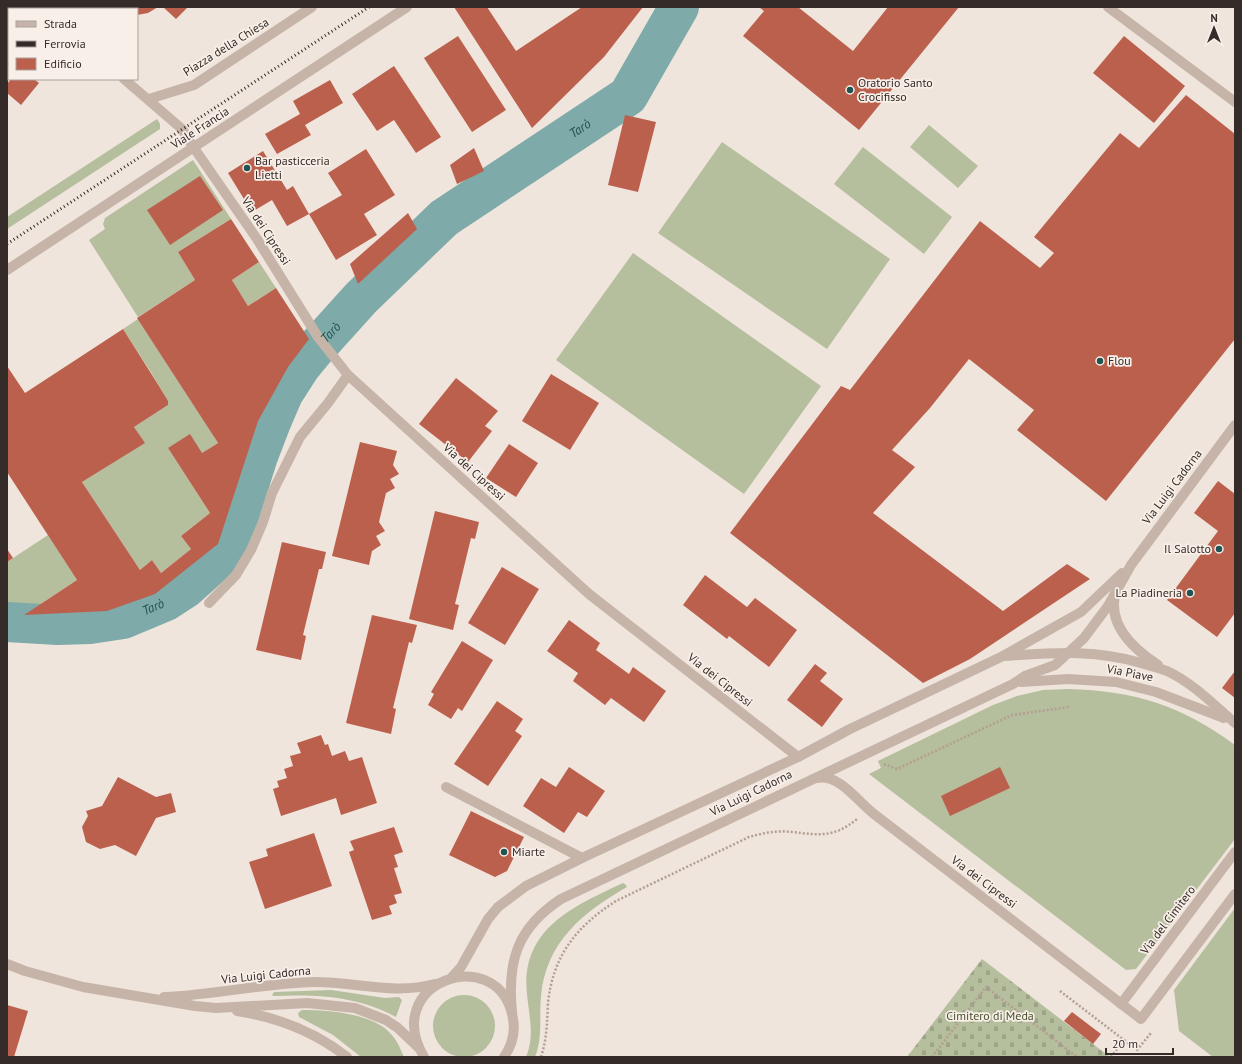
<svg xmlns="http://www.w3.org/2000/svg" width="1242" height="1064" font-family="'PT Sans',sans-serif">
  <defs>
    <pattern id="cemetery-stones" width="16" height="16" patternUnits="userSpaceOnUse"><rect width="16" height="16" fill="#b5be9d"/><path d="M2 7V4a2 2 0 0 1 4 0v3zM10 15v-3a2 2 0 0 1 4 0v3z" fill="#9ca387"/></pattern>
  </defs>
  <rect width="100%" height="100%" fill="#f0e5dc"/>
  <g fill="#b5be9d">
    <polygon points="157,119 160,124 160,129 7,229 7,217"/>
    <polygon points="929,125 978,166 958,188 910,147"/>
    <polygon points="722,142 890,259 827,349 658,233"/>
    <polygon points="863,147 952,217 924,254 834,184"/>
    <polygon points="193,160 231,219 178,252 195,280 138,317 89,240 105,229 103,224 105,218"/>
    <polygon points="633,253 821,386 744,494 556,360"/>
    <polygon points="259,262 276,288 248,306 232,280"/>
    <path d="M 138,319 L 218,443 L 202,453 L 168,448 L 210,513 L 181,536 L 191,549 L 161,573 L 152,560 L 140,570 L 82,482 L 144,443 L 134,427 L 168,405 C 168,395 130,341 123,329 Z"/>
    <polygon points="48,535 77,580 24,615 7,613 7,562"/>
    <path d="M 1068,689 C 1135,691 1181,705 1235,745 L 1235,839 L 1136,969 L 1126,970 L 869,774 L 881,768 L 878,761 L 993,705 L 1017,696 L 1043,690 Z"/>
    <path d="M 623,883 L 625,884 L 627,887 C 583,912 546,942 541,996 C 539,1017 543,1037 535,1057 L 526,1057 C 535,1036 529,1016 527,994 C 520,929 574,906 623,883 Z"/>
    <polygon points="1235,908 1235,1057 1213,1057 1179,1031 1174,990"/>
    <path d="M 331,990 L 385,998 L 399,997 L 402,1000 L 396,1017 C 358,996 317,994 274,996 L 272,995 L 274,992 Z"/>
    <circle cx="464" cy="1026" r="31"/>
    <path d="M 302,1010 C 327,1010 372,1013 390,1033 C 397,1040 400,1048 404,1057 L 361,1057 L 333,1035 L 299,1017 L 298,1013 Z"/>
  </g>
  <polygon fill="url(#cemetery-stones)" points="982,959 1110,1057 907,1057"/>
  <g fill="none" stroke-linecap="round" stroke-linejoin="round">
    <path stroke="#7eaaa9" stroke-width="40" id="s1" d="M 7,622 L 58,625 L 90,624 L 123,619 L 166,601 L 186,588 L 206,570 L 217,560 L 235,529 L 258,456 L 271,422 L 283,394 L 301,366 L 315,349 L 361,298 L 444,218 L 628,96 L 679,7"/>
  </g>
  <g fill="#bc604e">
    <polygon points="7,7 24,7 27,9 9,9 9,36 7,34"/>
    <polygon points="113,7 158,7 148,13 137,15 137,9 116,9"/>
    <polygon points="163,7 188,7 176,19"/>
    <polygon points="454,7 487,7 516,51 582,7 643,7 604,57 532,128"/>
    <polygon points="759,7 798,7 853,51 888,7 959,7 859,130 743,36 764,11"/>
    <polygon points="458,36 506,110 472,132 424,58"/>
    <polygon points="1124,36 1185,86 1154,123 1093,73"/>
    <polygon points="394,66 441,137 416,153 394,120 377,131 352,94"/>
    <polygon points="11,79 34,79 39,83 21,105 7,93 7,84"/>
    <polygon points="330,80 343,103 305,125 311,135 277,154 265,134 300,114 293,101"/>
    <polygon points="1186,95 1235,134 1235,339 1106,501 1017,430 1034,410 969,359 930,408 892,450 915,467 873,513 1003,611 1067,564 1090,579 970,659 923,683 730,533 841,386 850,390 980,221 1040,268 1054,253 1034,237 1120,133 1139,148"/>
    <polygon points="625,115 656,122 638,192 608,185"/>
    <polygon points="474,148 484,171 457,184 450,165"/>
    <polygon points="366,149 395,195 364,214 377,235 336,260 309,214 342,195 328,173"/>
    <polygon points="263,151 287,190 293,186 309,214 287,226 272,200 252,212 228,173"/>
    <polygon points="200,176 223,210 170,245 147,210"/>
    <polygon points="408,213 417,229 358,284 350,264"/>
    <polygon points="231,219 259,262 232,280 248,306 276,288 309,339 288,367 258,421 218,544 155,594 107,611 24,615 77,580 7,472 7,366 25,393 123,329 159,386 168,401 168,405 134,427 145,443 82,482 140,570 152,560 161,573 191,549 181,536 210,513 168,448 190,434 202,453 218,443 137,318 195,280 178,252"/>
    <polygon points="551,374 599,403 570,450 522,421"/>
    <polygon points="456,378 498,411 485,426 492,431 468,462 419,424"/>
    <polygon points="360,442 397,451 393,465 399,474 390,479 395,488 386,493 379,522 385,531 376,536 381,545 372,551 369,565 332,556"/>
    <polygon points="509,444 538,463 516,497 486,478"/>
    <polygon points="1218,481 1235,494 1235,613 1217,637 1167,600 1218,531 1194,513"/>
    <polygon points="435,511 479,522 475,539 471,538 455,604 459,605 453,630 409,619"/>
    <polygon points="282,542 326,552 322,569 319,569 303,635 306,636 301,660 256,650"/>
    <polygon points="7,549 13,558 7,562"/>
    <polygon points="502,567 539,589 505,645 468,623"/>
    <polygon points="705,575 747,607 755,598 797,630 769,667 729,636 727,639 683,605"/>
    <polygon points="372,615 417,625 412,643 409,642 393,708 396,709 391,734 346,723"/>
    <polygon points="569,620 600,643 596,650 629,674 633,667 666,691 644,722 611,698 605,705 573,681 578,673 547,651"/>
    <polygon points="462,641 493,660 462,711 458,708 451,719 428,705 434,694 431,692"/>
    <polygon points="815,664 827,673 820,681 843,699 822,727 787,700"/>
    <polygon points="1235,671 1235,698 1222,688"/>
    <polygon points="497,701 523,719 515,731 522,736 488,786 454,764"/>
    <polygon points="321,735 325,745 328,744 332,756 345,751 349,761 362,757 377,803 341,815 336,798 281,816 273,789 279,787 277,781 287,778 284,769 293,766 290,756 301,753 297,743"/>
    <polygon points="569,767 605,791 587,817 578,812 564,833 523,806 541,778 556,787"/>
    <polygon points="1000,767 1010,788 950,816 941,796"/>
    <polygon points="118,777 156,797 171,793 176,812 156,818 136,856 115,845 100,849 86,842 82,827 88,816 86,811 102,806"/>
    <polygon points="471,811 524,837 507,871 495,877 449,855"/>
    <polygon points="394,827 403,852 394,855 398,867 394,868 402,893 394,895 397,903 389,906 392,914 372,920 349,852 354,850 350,841"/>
    <polygon points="314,833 332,886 265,909 249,862 268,856 266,849"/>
    <polygon points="7,1005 28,1011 14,1057 7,1057"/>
    <polygon points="1072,1012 1101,1034 1093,1044 1064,1021"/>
  </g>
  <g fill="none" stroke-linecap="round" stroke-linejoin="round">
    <g stroke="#b39e94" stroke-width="2.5" stroke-dasharray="2 2" stroke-linecap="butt">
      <polyline points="884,764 897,769 1012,715 1069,707"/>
      <polyline points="1060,991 1124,1040 1111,1057"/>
      <polyline points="1124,1040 1137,1050 1151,1033"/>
      <path d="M 541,1057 C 547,1039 547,1022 548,1003 C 553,955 577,926 616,901 L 749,837 C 763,833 777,830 792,832 C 819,835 834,838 857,819"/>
      <polyline points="932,1057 986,987 1077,1057"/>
    </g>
    <g stroke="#c7b4a9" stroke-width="10">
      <polyline points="35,7 38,9"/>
      <polyline points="1108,7 1235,102"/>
      <polyline points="124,79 182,129 194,148 257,239 318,337 348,375 589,594 798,757"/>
      <polyline points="149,99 194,85 312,7"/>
      <polyline points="7,270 407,7"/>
      <path d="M 1115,595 C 1108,626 1135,650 1158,665"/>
      <polyline points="209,603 236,575 251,550 263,522 272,493 300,437 328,403 348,375"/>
      <path d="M 1005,656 C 1053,653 1094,649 1141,663 C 1150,666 1159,668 1167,671 C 1193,683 1214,705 1235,723"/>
      <polyline points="1021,682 1068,679 1116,682 1156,692 1224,718"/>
      <path d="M 817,778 C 840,774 857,801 874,814 L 1141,1019 L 1235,894"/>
      <polyline points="446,787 582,858"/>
      <polyline points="7,964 25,971 83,987 195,1006 216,1008 307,1003 355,1008 386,1020 398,1028 418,1047"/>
      <polyline points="452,977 461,967 488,919 498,907 526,886 582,858 798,757 850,729 1001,657 1081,612 1122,573"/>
      <path d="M 164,997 C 215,995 264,983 315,982 C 356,982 394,995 435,984"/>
      <polyline points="1121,1004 1235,852"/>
      <path d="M 237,1011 C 277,1017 315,1032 347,1057"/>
      <path d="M 512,1012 C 507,961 517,928 561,899 L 1013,684 L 1025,676 L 1055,665 L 1084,638 L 1108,606 L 1131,565 L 1235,425"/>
      <path d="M 424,1057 C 380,982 495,943 512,1014 C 516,1029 513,1044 504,1057"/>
    </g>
    <polyline stroke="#352b28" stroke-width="3" stroke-dasharray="1 3" stroke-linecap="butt" points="7,244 369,7"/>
  </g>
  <g fill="#215352" stroke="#f8efe8" stroke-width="1.5">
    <circle cx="850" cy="90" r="4"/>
    <circle cx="247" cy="168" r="4"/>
    <circle cx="1100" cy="361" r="4"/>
    <circle cx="1219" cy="549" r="4"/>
    <circle cx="1190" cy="593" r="4"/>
    <circle cx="504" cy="852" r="4"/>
  </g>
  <g text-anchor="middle" stroke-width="3.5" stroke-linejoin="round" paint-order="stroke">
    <g font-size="12" fill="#352b28" stroke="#f8efe8">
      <text transform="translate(226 47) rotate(-32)" y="4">Piazza della Chiesa</text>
      <text transform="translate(200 128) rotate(-33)" y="4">Viale Francia</text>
      <text transform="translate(266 231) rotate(57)" y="4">Via dei Cipressi</text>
      <text transform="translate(474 472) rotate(42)" y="4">Via dei Cipressi</text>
      <text transform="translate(1172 487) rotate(-53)" y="4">Via Luigi Cadorna</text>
      <text transform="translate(1130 673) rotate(11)" y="4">Via Piave</text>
      <text transform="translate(720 680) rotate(38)" y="4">Via dei Cipressi</text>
      <text transform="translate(751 793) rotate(-26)" y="4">Via Luigi Cadorna</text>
      <text transform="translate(984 882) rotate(37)" y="4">Via dei Cipressi</text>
      <text transform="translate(1168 920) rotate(-53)" y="4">Via del Cimitero</text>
      <text transform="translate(266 975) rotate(-6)" y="4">Via Luigi Cadorna</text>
    </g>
    <g font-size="12" fill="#352b28" stroke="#f8efe8" text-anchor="start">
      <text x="858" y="87">Oratorio Santo<tspan x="858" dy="14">Crocifisso</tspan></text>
      <text x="255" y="165">Bar pasticceria<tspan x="255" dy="14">Lietti</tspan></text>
      <text x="1108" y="365">Flou</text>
      <text x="1211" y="553" text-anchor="end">Il Salotto</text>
      <text x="1182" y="597" text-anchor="end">La Piadineria</text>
      <text x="512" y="856">Miarte</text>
    </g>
    <g font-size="12" fill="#47512e" stroke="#f8efe8">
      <text x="990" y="1020">Cimitero di Meda</text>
    </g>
    <g font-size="13" font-style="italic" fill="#215352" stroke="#f8efe8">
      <text dy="5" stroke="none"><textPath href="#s1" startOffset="810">Tarò</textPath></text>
      <text dy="5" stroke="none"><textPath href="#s1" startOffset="486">Tarò</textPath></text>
      <text dy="5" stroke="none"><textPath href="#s1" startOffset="149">Tarò</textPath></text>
    </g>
  </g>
  <rect width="1242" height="1064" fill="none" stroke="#352b28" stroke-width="16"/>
  <rect x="8" y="8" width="130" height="72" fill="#f8efe8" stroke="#aaa19b"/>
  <rect x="16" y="21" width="20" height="6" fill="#c7b4a9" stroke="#aaa19b"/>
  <text x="44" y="28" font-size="12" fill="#352b28">Strada</text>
  <rect x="16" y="41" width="20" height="6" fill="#352b28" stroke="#aaa19b"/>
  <text x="44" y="48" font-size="12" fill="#352b28">Ferrovia</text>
  <rect x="16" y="58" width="20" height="12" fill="#bc604e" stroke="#aaa19b"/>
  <text x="44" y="68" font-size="12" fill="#352b28">Edificio</text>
  <g transform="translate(1214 28)" stroke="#f8efe8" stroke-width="3" paint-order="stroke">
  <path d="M0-3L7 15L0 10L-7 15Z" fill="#352b28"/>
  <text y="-6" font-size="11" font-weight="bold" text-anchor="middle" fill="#352b28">N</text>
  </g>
  <path d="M1106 1048v6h67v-6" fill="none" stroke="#352b28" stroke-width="2"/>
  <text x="1112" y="1048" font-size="12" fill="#352b28" stroke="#f8efe8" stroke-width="3" paint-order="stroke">20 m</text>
</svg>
